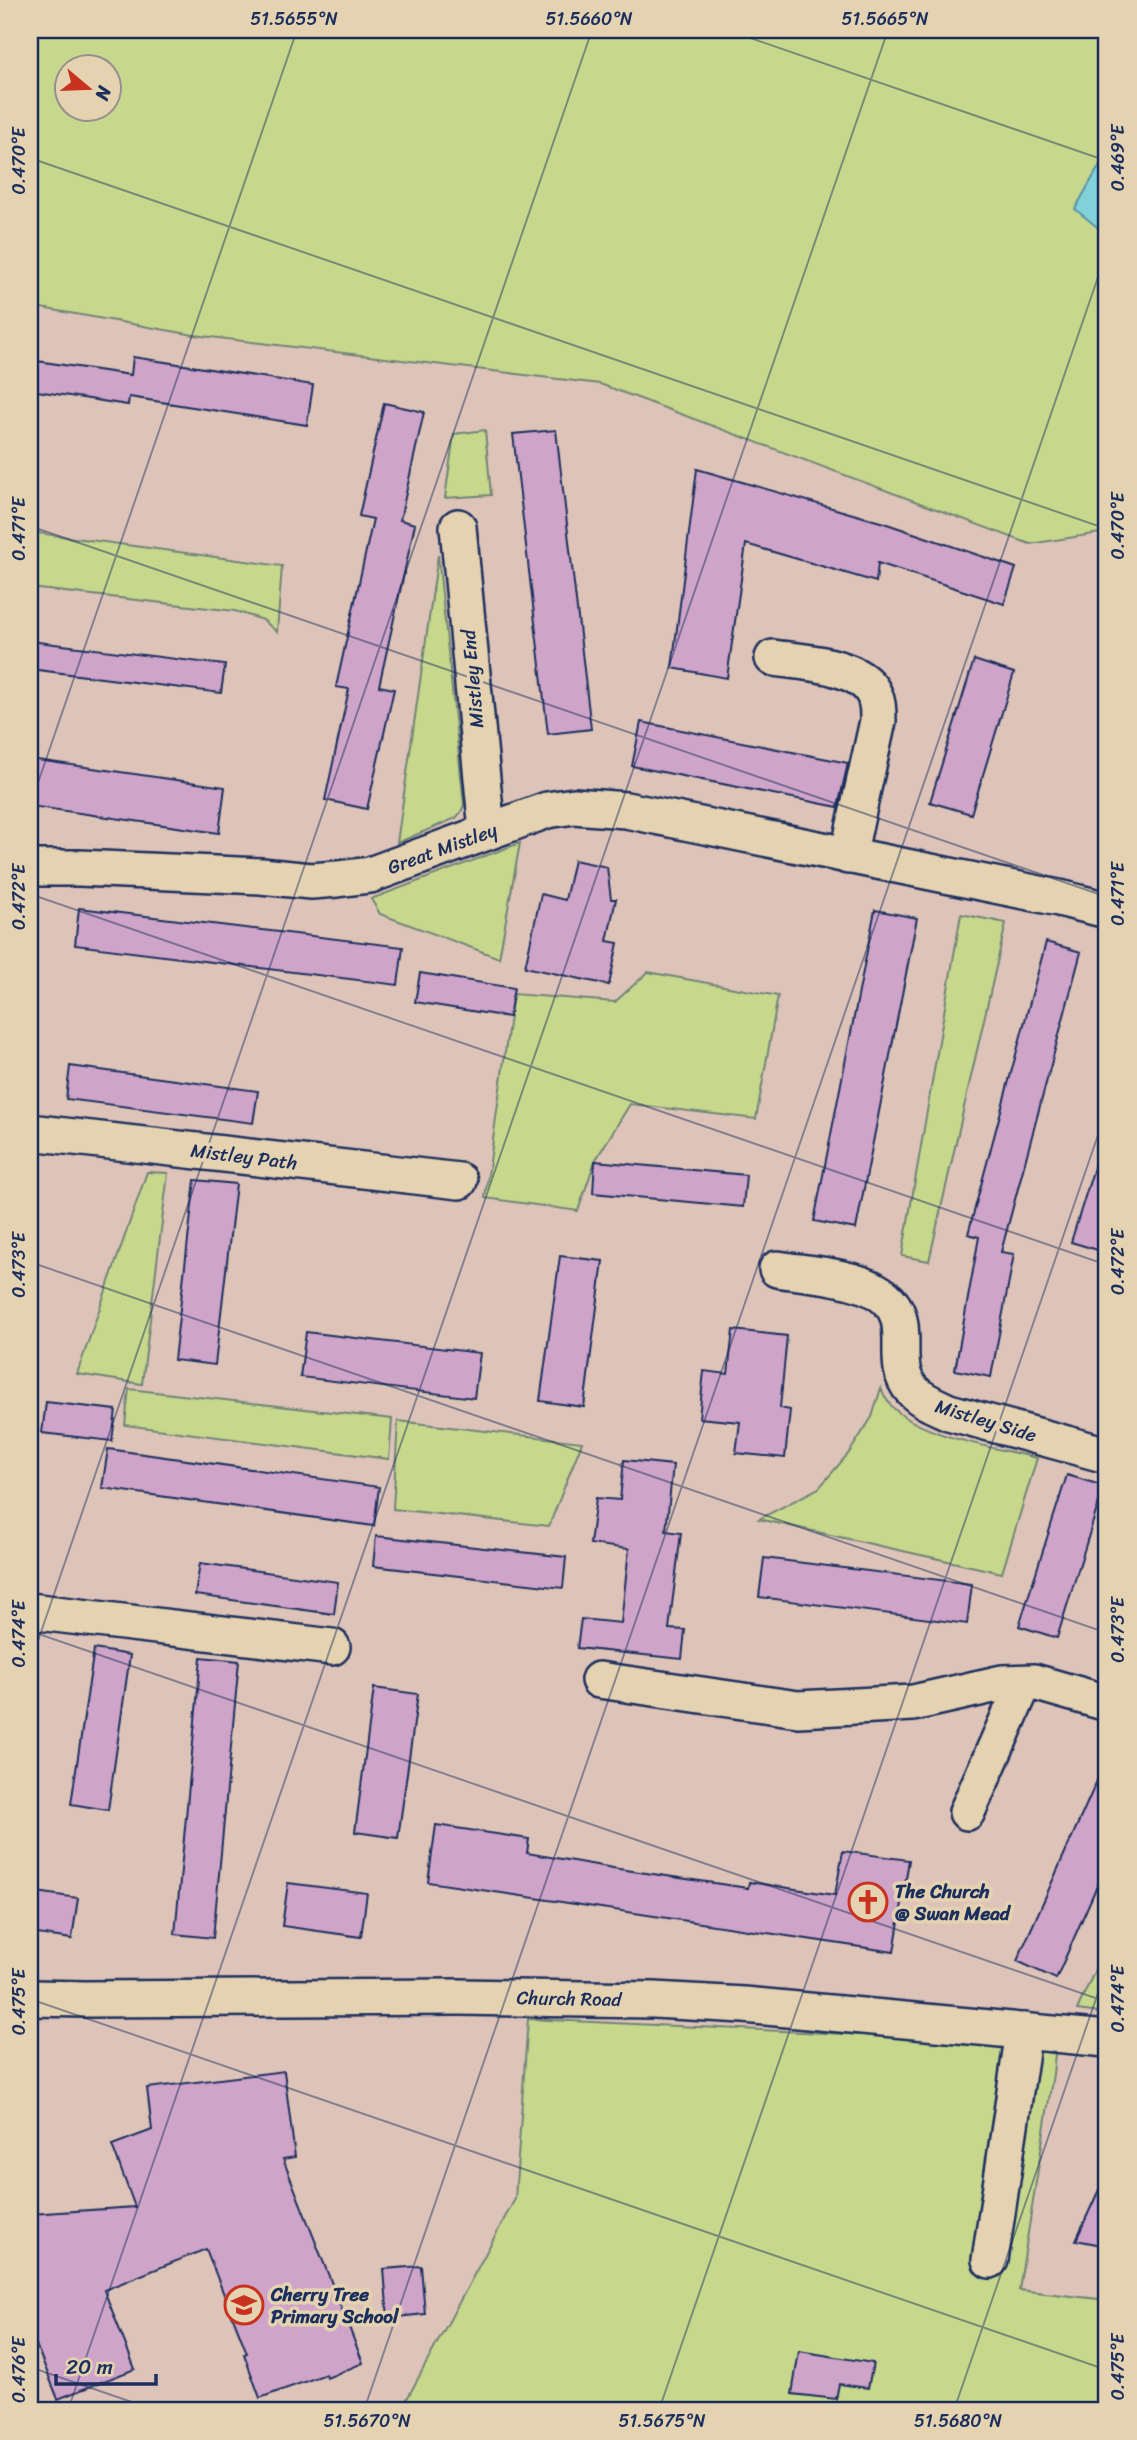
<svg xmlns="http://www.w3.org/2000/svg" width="1137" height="2440" font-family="Sriracha,sans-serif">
  <rect width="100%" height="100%" fill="#dec4b8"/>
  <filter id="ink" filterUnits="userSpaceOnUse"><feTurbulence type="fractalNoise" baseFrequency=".0143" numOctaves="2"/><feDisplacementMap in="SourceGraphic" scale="14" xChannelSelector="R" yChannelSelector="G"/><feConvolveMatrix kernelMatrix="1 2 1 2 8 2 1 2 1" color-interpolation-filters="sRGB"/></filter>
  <g filter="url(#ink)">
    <g fill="#c7d88d" stroke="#718476" stroke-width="2" fill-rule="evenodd">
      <path d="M 30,30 L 1107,30 L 1107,532 L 1030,544 L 600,384 L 194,335 L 30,306 ZM 66,66 L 108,66 L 108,108 L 66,108 Z"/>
      <polygon points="485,430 491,495 445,498 454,434"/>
      <polygon points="30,532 282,566 277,632 263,620 235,611 30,588"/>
      <polygon points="438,555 464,805 461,812 456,818 397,843"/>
      <polygon points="520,843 499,958 380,914 371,899"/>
      <polygon points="961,914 1006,923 929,1261 902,1256"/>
      <polygon points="648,972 778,996 756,1119 630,1104 595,1161 578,1211 485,1198 513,994 615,1002"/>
      <polygon points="147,1172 168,1173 142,1384 77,1374"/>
      <path d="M 881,1388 C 883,1393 886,1399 889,1403 C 914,1436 998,1448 1037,1458 L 1002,1573 L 759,1519 L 819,1488 L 849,1453 L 872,1417 Z"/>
      <polygon points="129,1389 392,1419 389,1459 125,1425"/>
      <polygon points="398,1421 582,1442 549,1526 393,1509"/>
      <polygon points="1107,1943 1107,2014 1077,2010"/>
      <polygon points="528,2019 1056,2044 1053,2074 1019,2290 1107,2300 1107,2410 401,2410 515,2199"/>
    </g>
    <polygon fill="#81d2d8" stroke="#5891a7" stroke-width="2" points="1107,159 1107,235 1075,209 1101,163"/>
    <g fill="#cfa4c9" stroke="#1b2f5e" stroke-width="2">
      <polygon points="133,357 313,385 307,425 129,397 128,405 30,390 30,360 131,375"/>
      <polygon points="384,403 424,412 400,520 415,524 379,686 394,689 367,809 325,800 349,689 336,687 373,519 359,516"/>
      <polygon points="556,430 591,729 548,734 513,434"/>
      <polygon points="697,469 884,523 1016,568 1004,604 878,563 876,582 746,544 727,678 672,668"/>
      <polygon points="30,641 225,665 221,693 30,669"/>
      <polygon points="974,660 1014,673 971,814 930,802"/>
      <polygon points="641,722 848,763 838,807 632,766"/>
      <polygon points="30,759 225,787 219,833 30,806"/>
      <polygon points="574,860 607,867 611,899 616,899 607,941 618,943 609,985 525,967 541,894 565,900"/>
      <polygon points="79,908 403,947 398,985 75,945"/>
      <polygon points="875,910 917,918 856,1229 814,1221"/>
      <polygon points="1046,942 1081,952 1001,1252 1014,1254 991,1377 955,1370 979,1237 968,1234"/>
      <polygon points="420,973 514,988 509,1017 415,1002"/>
      <polygon points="70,1066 258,1091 253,1123 66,1099"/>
      <polygon points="1101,1145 1107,1146 1107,1232 1101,1251 1071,1242"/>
      <polygon points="595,1161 746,1175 743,1207 593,1193"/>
      <polygon points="195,1180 236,1184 215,1365 174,1360"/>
      <polygon points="560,1256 603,1261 584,1407 540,1401"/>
      <polygon points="733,1330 787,1336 780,1408 790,1410 785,1458 736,1453 740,1422 699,1418 704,1371 728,1374"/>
      <polygon points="306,1332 480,1353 474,1398 300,1377"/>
      <polygon points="46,1402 116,1410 112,1441 42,1433"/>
      <polygon points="108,1449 379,1487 374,1526 102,1488"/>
      <polygon points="624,1460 673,1465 666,1531 681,1533 669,1629 685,1630 682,1659 577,1648 581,1619 621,1623 629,1549 590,1544 596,1498 620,1500"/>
      <polygon points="1067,1475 1104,1486 1057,1638 1019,1626"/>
      <polygon points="376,1536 566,1557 563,1588 373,1566"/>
      <polygon points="764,1558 972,1584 967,1624 759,1597"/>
      <polygon points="200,1563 338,1582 334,1614 195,1595"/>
      <polygon points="94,1649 130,1655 108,1810 71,1804"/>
      <polygon points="201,1657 239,1661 213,1938 175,1934"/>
      <polygon points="374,1688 418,1694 398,1838 355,1832"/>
      <polygon points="1107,1758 1107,1863 1056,1979 1017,1961"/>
      <polygon points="436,1825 529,1839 527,1853 619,1869 748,1888 749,1882 835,1895 843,1851 909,1860 894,1952 428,1882"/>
      <polygon points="288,1883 367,1893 361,1937 282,1926"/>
      <polygon points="30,1891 78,1898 72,1939 30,1933"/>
      <polygon points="284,2071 295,2157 283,2159 363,2363 327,2378 326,2374 260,2398 244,2354 247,2353 206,2249 104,2290 135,2369 58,2399 30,2330 30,2214 135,2207 112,2145 152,2130 147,2088"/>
      <polygon points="1107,2172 1107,2246 1076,2240"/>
      <polygon points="421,2266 425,2314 388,2318 384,2269"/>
      <polygon points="799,2351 873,2363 868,2388 839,2384 836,2399 792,2394"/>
    </g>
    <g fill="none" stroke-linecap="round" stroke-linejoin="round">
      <defs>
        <g id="minor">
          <polyline points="458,527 487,831"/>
          <path d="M 773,658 C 802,662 853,664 871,689 C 878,699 878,710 878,721 L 848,856"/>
          <polyline points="30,868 79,868 261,876 311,881 337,879 370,875 547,810 574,806 626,810 1059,898 1107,910"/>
          <polyline points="30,1132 459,1181"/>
          <path d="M 777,1269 C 807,1274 853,1276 878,1292 C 920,1318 886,1361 912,1390 C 922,1401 936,1406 949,1412 L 1107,1455"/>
          <polyline points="30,1611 332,1647"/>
          <polyline points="599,1680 798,1709 913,1703 1002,1683 1034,1682 1107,1703"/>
          <polyline points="967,1812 1024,1683"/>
          <polyline points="30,1998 86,1999 459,1997 654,2000 744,2005 1107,2039"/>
          <polyline points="990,2260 1024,2031"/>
        </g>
      </defs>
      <use href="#minor" stroke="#1b2f5e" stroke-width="40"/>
      <use href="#minor" stroke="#e5d2b0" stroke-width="35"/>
    </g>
  </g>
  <path fill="none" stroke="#1b2f5e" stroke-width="2" stroke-opacity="0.45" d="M 727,30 L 1107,161M 30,158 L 1107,529M 30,526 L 1107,897M 30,806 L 297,30M 30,894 L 1107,1265M 30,1262 L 1107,1633M 30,1631 L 1107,2002M 30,1664 L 592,30M 30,1999 L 1107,2370M 30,2367 L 155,2410M 68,2410 L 888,30M 364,2410 L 1107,251M 659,2410 L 1107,1109M 954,2410 L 1107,1967"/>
  <defs>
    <symbol id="church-ring" viewBox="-11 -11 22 22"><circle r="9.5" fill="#e5d2b0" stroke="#c8321e" stroke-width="1.5"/><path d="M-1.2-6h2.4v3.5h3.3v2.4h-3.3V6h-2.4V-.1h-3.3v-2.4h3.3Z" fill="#c8321e"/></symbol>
    <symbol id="school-ring" viewBox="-11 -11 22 22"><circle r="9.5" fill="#e5d2b0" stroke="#c8321e" stroke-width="1.5"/><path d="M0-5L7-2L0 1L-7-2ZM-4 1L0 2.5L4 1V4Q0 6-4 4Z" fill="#c8321e"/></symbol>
  </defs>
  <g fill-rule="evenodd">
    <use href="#church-ring" x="846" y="1880" width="44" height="44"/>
    <use href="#school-ring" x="222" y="2283" width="44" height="44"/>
  </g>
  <g text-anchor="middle" stroke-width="7" stroke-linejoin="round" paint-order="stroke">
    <g font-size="19" fill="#1b2f5e" stroke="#e5d2b0">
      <text transform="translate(472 679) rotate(-95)" y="7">Mistley End</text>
      <text transform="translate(442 848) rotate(-20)" y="7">Great Mistley</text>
      <text transform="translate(244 1156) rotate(7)" y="7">Mistley Path</text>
      <text transform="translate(986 1420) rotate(17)" y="7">Mistley Side</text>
      <text transform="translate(569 1998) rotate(1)" y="7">Church Road</text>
    </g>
    <g font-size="19" font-weight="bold" fill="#1b2f5e" stroke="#e5d2b0" text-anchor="start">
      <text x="895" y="1898">The Church<tspan x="895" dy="22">@ Swan Mead</tspan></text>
      <text x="271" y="2301">Cherry Tree<tspan x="271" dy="22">Primary School</tspan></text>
    </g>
  </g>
  <rect width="1137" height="2440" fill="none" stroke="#e5d2b0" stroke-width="77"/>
  <g transform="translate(88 88) rotate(109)"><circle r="33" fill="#e5d2b0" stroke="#94918f" stroke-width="2"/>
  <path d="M0-5L12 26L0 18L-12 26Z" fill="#c8321e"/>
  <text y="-10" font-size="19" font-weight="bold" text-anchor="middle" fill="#1b2f5e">N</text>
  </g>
  <path d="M56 2374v10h100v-10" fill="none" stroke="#1b2f5e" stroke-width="3.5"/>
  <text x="66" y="2374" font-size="21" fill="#1b2f5e" stroke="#e5d2b0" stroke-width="5" paint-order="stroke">20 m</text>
  <rect x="38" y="38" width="1060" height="2364" fill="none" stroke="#1b2f5e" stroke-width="2.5"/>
  <g font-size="18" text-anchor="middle" fill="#1b2f5e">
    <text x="294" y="25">51.5655°N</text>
    <text x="589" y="25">51.5660°N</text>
    <text x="885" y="25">51.5665°N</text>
    <text transform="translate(1118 158) rotate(-90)" y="6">0.469°E</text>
    <text transform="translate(19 161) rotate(-90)" y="6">0.470°E</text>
    <text transform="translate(1118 526) rotate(-90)" y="6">0.470°E</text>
    <text transform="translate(19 529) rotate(-90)" y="6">0.471°E</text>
    <text transform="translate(1118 894) rotate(-90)" y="6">0.471°E</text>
    <text transform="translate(19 897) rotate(-90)" y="6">0.472°E</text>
    <text transform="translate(1118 1262) rotate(-90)" y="6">0.472°E</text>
    <text transform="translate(19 1265) rotate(-90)" y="6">0.473°E</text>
    <text transform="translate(1118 1630) rotate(-90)" y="6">0.473°E</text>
    <text transform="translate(19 1634) rotate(-90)" y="6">0.474°E</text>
    <text transform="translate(1118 1999) rotate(-90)" y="6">0.474°E</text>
    <text transform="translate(19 2002) rotate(-90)" y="6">0.475°E</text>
    <text transform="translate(1118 2367) rotate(-90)" y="6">0.475°E</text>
    <text transform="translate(19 2370) rotate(-90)" y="6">0.476°E</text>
    <text x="367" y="2427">51.5670°N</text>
    <text x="662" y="2427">51.5675°N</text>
    <text x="958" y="2427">51.5680°N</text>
  </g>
</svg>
